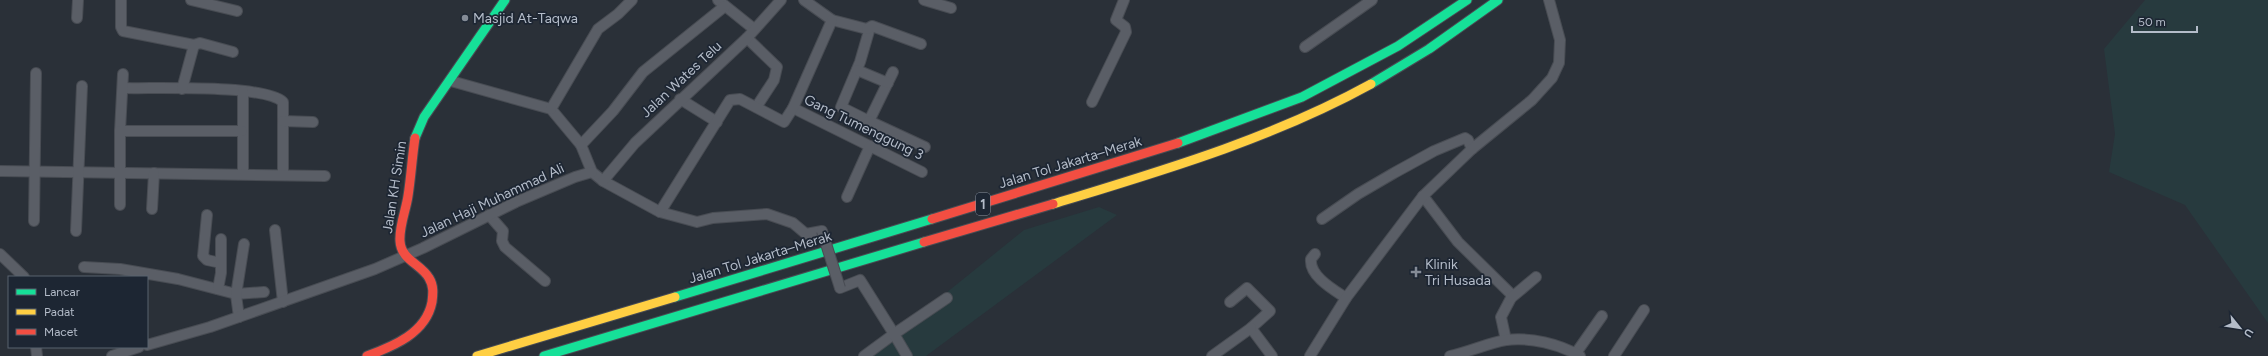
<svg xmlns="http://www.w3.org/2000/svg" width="2268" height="356" font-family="Figtree,sans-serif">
  <rect width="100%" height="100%" fill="#2a3038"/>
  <g fill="#273a3e">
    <polygon points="2145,0 2268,0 2268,323 2185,205 2109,172 2115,134 2104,49"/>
    <polygon points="1099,207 1117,215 926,356 868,356 1024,230"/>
  </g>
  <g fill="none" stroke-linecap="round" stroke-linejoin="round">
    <defs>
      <g id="street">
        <polyline points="121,0 121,27 123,31 194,45"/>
        <polyline points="191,0 237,11"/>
        <polyline points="718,0 754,29"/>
        <polyline points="804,0 832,20 867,29 869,31 860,62 841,107 869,121 893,72"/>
        <polyline points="924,0 951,8"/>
        <polyline points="77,18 78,0"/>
        <polyline points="867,29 872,26 921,44"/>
        <polyline points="747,38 777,67 774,80 757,106"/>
        <polyline points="1305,47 1372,0"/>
        <polyline points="857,70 888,83"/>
        <polyline points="451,81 551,109 581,145 592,172 603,181 660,212 697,222 713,218 767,214 793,223 806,234 822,231"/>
        <path d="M 123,88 C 153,89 264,84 283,102 L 283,174"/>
        <polyline points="182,89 194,45 200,43 233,52"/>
        <polyline points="243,91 243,174"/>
        <polyline points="680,99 717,122"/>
        <polyline points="1092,102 1126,32 1125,27 1116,20 1124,0"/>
        <polyline points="793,108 922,172"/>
        <polyline points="551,109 598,29 618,14 632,0"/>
        <polyline points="283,121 313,122"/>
        <polyline points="869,121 925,147"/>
        <polyline points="120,131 123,74"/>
        <polyline points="581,145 613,111 643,72 725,6"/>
        <polyline points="0,171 325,176"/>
        <polyline points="603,181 635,143 747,38 781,0"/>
        <polyline points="1423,196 1458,242 1511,294 1511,298 1501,317 1506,340"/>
        <polyline points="847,197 870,146"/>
        <polyline points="120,205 120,131 242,131"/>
        <polyline points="152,209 154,173"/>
        <polyline points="660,212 730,100 740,99 784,122 793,108 832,20"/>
        <polyline points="207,215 203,256 207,260 221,263"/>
        <polyline points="489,215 503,231 502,241 505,247 545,281"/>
        <polyline points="1322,219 1358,194 1394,173 1434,151 1465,138 1468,140 1472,149"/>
        <polyline points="34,221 36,73"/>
        <polyline points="275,230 283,302"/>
        <polyline points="76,231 82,86"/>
        <polyline points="0,254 24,277"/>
        <path d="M 1315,254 L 1311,259 C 1309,276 1334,290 1346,298"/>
        <polyline points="84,267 120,269 178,279 236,294 264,292"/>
        <polyline points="840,288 860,280 894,334 864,356"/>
        <polyline points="218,289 221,273 221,239"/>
        <polyline points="1511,298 1536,277"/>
        <polyline points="1230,302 1247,288 1270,311 1251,328 1272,356"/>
        <polyline points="239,317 236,295 244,244"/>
        <polyline points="147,345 210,327 375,269 423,248 516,202 575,177 592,172"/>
        <polyline points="36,347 37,356"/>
        <polyline points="1576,353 1602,316"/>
        <polyline points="112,356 139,347"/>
        <polyline points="907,356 894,334 947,298"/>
        <polyline points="1212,356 1251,328"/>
        <polyline points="1310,356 1346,298 1423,196 1472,149 1532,100 1552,78 1559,63 1560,40 1549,0"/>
        <path d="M 1450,356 C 1469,352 1488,343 1506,340 C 1531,337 1559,344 1580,356"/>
        <polyline points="1614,356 1644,310"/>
      </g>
      <g id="fast">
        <polyline points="1371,84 1429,49 1498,0"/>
        <polyline points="415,138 424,117 505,0"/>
        <polyline points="1178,143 1302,97 1398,46 1467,0"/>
        <polyline points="675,297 932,219"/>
        <polyline points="544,356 924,242"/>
      </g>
      <g id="slow">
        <path d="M 1053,204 C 1161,171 1271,139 1371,84"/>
        <polyline points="477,356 675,297"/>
      </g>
      <g id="jam">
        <polyline points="932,219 1178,143"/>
        <polyline points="924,242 1053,204"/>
        <path d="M 367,356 C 394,346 426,333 432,302 C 433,294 434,286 429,278 C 421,264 401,260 400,241 C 399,226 406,210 408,196 C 411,177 412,158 415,138"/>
      </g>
    </defs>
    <use href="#street" stroke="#484c53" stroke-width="12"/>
    <use href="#fast" stroke="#484c53" stroke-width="11"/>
    <use href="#slow" stroke="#484c53" stroke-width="11"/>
    <use href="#jam" stroke="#484c53" stroke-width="11"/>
    <use href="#street" stroke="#5a5e66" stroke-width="10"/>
    <use href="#fast" stroke="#16e098" stroke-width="9"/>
    <use href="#slow" stroke="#ffcf43" stroke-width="9"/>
    <use href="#jam" stroke="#f24e42" stroke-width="9"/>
    <defs>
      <polyline id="street-bridge" points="822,231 840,288"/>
    </defs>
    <use href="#street-bridge" stroke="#484c53" stroke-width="12" stroke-linecap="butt"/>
    <use href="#street-bridge" stroke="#5a5e66" stroke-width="10"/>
  </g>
  <g fill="#848b96" stroke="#1d2633" stroke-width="1.5">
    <circle cx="465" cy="18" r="4"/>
    <path d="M1414 266h4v4h4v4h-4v4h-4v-4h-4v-4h4z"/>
  </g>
  <g text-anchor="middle" stroke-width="3.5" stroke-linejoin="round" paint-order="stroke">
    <rect fill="#1d2633" stroke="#878f9c" stroke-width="1" x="976" y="193" width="14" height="22" rx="3"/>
    <g font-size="13" font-weight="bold" fill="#b4bcc9">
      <text x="983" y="209">1</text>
    </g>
    <g font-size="14" fill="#b4bcc9" stroke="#1d2633" text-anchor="start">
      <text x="473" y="23">Masjid At-Taqwa</text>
      <text x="1425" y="269">Klinik<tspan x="1425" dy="16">Tri Husada</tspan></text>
    </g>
    <g font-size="14" fill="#b4bcc9" stroke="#1d2633">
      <text transform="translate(681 79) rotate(-43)" y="5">Jalan Wates Telu</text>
      <text transform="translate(864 127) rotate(26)" y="5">Gang Tumenggung 3</text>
      <text transform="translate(1070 162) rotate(-17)" y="5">Jalan Tol Jakarta–Merak</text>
      <text transform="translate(394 187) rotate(-81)" y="5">Jalan KH Simin</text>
      <text transform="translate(492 200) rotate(-25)" y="5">Jalan Haji Muhammad Ali</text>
      <text transform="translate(760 257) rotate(-17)" y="5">Jalan Tol Jakarta–Merak</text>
    </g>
  </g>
  <rect x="8" y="276" width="140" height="72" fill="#1d2633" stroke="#59626f"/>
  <rect x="16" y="289" width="20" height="6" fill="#16e098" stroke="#59626f"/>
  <text x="44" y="296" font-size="12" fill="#b4bcc9">Lancar</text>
  <rect x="16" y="309" width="20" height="6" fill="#ffcf43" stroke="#59626f"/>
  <text x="44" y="316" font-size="12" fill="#b4bcc9">Padat</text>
  <rect x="16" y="329" width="20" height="6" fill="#f24e42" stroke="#59626f"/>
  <text x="44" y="336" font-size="12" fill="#b4bcc9">Macet</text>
  <g transform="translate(2240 328) rotate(120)" stroke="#1d2633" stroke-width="3" paint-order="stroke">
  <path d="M0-3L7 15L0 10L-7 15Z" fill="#b4bcc9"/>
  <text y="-6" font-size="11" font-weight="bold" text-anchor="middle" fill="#b4bcc9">U</text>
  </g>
  <path d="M2132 26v6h65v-6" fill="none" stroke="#b4bcc9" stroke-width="2"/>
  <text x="2138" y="26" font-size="12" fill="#b4bcc9" stroke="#1d2633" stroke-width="3" paint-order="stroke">50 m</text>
</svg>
